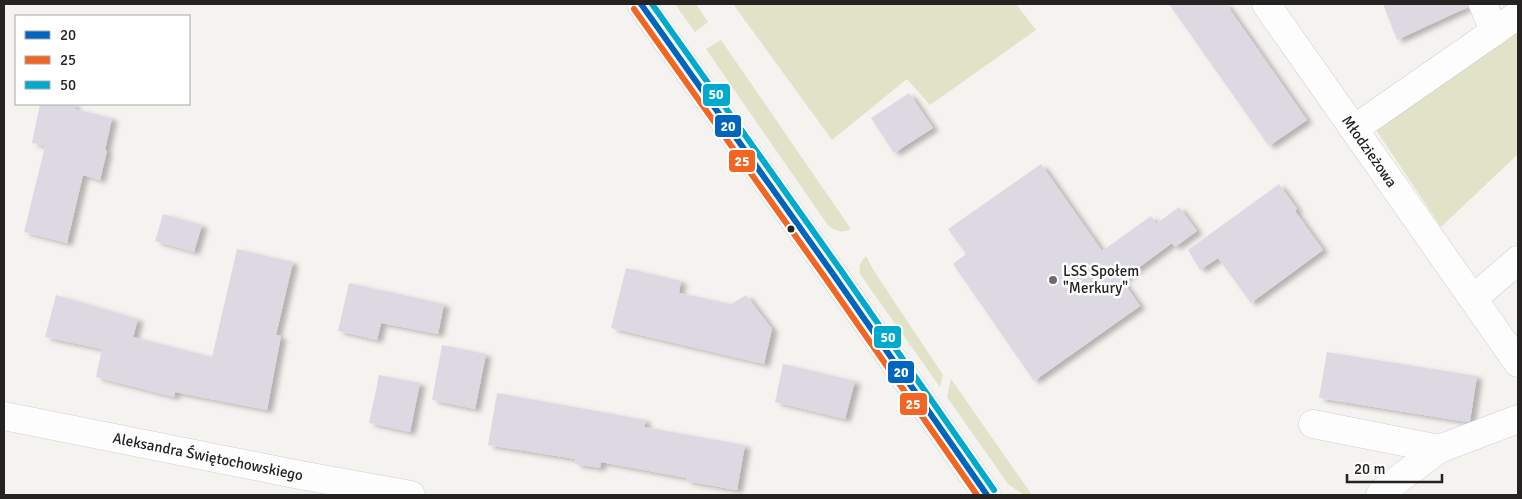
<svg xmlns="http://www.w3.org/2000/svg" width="1522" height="499" font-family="Signika,sans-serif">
  <defs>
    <filter id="shadow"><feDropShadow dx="5.5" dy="3" stdDeviation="2.5" flood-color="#0004"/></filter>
  </defs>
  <rect width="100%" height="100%" fill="#f5f3f0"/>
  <g fill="#e0e3c7">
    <polygon points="675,4 696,4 708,22 695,32"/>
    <polygon points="733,4 1016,4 1036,30 930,105 907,79 832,140"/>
    <polygon points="1518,26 1518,154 1441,227 1376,130"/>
    <path d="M 721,40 L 851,229 C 842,234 834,231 827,224 L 706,49 Z"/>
    <path d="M 866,256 L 874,271 L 943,375 L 940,387 L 860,274 C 859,266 860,262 866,256 Z"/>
    <polygon points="951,379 1032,495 1024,495 1008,484 947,397"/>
  </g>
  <g fill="#ddd9e3" filter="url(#shadow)">
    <polygon points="1169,4 1226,4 1307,120 1269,146"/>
    <polygon points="1383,4 1468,4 1468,7 1397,40"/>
    <polygon points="909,93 933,128 894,153 871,118"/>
    <polygon points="40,104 75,104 74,109 112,118 105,150 107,151 100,180 83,175 67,243 24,232 45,146 32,143"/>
    <polygon points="1041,164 1102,251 1151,216 1156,224 1179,207 1197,231 1175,247 1172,243 1122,280 1140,306 1034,381 953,264 966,254 948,229"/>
    <polygon points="1279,184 1297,209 1295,211 1323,250 1251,303 1218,258 1200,270 1188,250"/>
    <polygon points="163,214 202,225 194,252 155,241"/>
    <polygon points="237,249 293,262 276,335 281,336 267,410 175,392 174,397 96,377 102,349 45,337 56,295 138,319 133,337 212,357"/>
    <polygon points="626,268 681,281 679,293 731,304 746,295 772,329 764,364 611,328"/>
    <polygon points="349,283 444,304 438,334 381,323 377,340 338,331"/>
    <polygon points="442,345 486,354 475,409 432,400"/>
    <polygon points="1327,352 1477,376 1470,421 1467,422 1319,398"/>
    <polygon points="783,364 855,381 845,419 775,402"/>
    <polygon points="379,375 420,383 410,432 369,423"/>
    <polygon points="497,393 646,420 644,427 745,445 737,490 686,481 687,478 601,462 600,468 575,464 576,459 488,445"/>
  </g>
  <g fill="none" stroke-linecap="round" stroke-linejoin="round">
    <defs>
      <g id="minor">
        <path id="s1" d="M 1266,4 L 1518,363"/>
        <polyline points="1483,4 1494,32"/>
        <polyline points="1354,129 1518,15"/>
        <polyline points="1473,299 1518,260"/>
        <path id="s2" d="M 4,416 L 300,475 L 411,495"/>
        <polyline points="1313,424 1439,449"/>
        <polyline points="1380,495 1383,491 1439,449 1518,419"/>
      </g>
      <polyline id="tertiary" points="641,4 833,274 987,495"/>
    </defs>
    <use href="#minor" stroke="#d1cfcd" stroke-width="29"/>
    <use href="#tertiary" stroke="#d1cfcd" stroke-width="29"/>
    <use href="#minor" stroke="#fefdfd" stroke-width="28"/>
    <use href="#tertiary" stroke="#fefdfd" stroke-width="28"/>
    <defs>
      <polyline id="bus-1" points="641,4 833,274 987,495"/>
      <polyline id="bus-2" points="634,9 826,279 977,495"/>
      <polyline id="bus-3" points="652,4 840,269 994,490"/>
    </defs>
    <use href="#bus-1" stroke="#fff" stroke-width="10"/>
    <use href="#bus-2" stroke="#fff" stroke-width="10"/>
    <use href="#bus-3" stroke="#fff" stroke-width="10"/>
    <use href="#bus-1" stroke="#0065bd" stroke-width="6"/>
    <use href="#bus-2" stroke="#f26522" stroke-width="6"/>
    <use href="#bus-3" stroke="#00a9ce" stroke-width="6"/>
  </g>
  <circle fill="#242322" stroke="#fff" stroke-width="2" cx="791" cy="229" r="4.5"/>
  <circle fill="#6d6c6a" stroke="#fff" stroke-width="2" cx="1053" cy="280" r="5"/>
  <g text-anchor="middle" stroke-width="5" stroke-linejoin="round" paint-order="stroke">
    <g font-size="15" fill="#242322" stroke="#fff">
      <text dy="5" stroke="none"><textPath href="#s1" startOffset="180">Młodzieżowa</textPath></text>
      <text dy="5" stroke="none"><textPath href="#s2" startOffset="208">Aleksandra Świętochowskiego</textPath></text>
    </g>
    <g font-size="15" fill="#242322" stroke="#fff" text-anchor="start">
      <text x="1063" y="276">LSS Społem<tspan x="1063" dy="17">"Merkury"</tspan></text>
    </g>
  </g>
  <g stroke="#fff" stroke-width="2">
    <rect x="702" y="83" width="29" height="24" rx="5" fill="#00a9ce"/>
    <rect x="714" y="114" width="28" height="24" rx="5" fill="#0065bd"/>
    <rect x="728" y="149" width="28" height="24" rx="5" fill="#f26522"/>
    <rect x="873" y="325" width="29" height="24" rx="5" fill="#00a9ce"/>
    <rect x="887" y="360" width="28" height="24" rx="5" fill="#0065bd"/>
    <rect x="899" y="392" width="29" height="24" rx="5" fill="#f26522"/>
  </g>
  <g font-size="14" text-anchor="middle" font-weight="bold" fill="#fff">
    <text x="716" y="99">50</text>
    <text x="728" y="131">20</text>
    <text x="742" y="166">25</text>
    <text x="888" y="342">50</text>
    <text x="901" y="377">20</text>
    <text x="913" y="409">25</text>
  </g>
  <rect width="1522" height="499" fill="none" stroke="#242322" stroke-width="10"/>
  <rect x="15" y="15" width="175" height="90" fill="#ffffff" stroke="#a7a7a7"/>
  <rect x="25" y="31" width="25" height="8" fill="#0065bd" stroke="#a7a7a7"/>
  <text x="60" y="40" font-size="15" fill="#242322">20</text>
  <rect x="25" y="56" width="25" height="8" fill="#f26522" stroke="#a7a7a7"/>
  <text x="60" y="65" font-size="15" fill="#242322">25</text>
  <rect x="25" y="81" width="25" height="8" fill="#00a9ce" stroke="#a7a7a7"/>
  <text x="60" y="90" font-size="15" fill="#242322">50</text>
  <path d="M1347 474v8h95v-8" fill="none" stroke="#242322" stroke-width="2.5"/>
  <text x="1354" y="474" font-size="15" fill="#242322" stroke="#ffffff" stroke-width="4" paint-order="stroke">20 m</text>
</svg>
